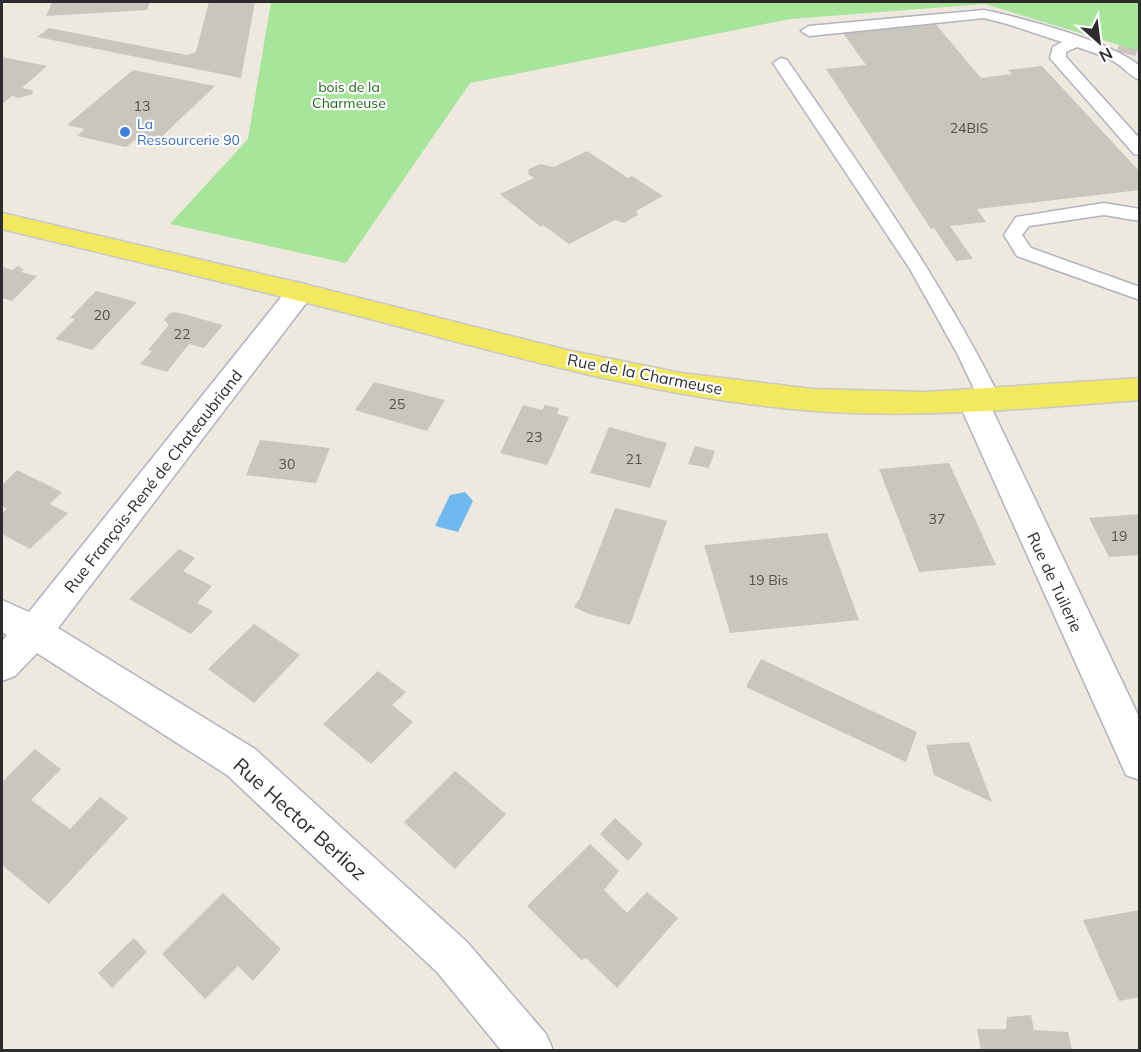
<svg xmlns="http://www.w3.org/2000/svg" width="1141" height="1052" font-family="Mulish,sans-serif">
  <rect width="100%" height="100%" fill="#eee9de"/>
  <polygon fill="#a7e59a" points="271,2 1139,2 1139,51 985,4 790,19 470,83 346,263 170,224 248,139"/>
  <polygon fill="#70b9f0" points="465,492 473,501 458,532 435,526 450,495"/>
  <g fill="#c9c6bd">
    <polygon points="52,2 150,2 147,10 46,16"/>
    <polygon points="209,2 255,2 241,78 37,37 49,28 187,55 196,52"/>
    <polygon points="934,22 981,78 1012,74 1008,70 1042,66 1140,172 1140,190 977,209 986,222 950,226 973,259 956,261 934,228 931,229 826,69 866,65 842,32"/>
    <polygon points="1119,45 1138,50 1135,56 1116,51"/>
    <polygon points="2,57 47,66 22,88 32,90 33,94 19,98 12,96 2,104"/>
    <polygon points="133,70 215,86 154,144 135,140 126,147 77,136 84,129 67,125"/>
    <polygon points="587,151 628,178 632,176 663,196 636,211 638,215 624,223 615,220 569,244 543,225 541,227 500,194 534,178 528,174 529,169 540,164 554,167"/>
    <polygon points="17,266 24,269 21,272 37,276 12,301 2,298 2,267 13,270"/>
    <polygon points="96,291 137,302 92,350 55,339 75,319 70,318"/>
    <polygon points="176,312 223,325 204,348 189,344 167,372 140,364 152,351 148,350 169,325 164,320 170,313"/>
    <polygon points="374,382 445,400 427,431 355,410"/>
    <polygon points="523,405 542,410 545,405 559,408 557,414 569,417 547,465 500,453"/>
    <polygon points="609,427 667,443 650,488 590,473"/>
    <polygon points="260,440 330,448 316,483 246,475"/>
    <polygon points="695,446 715,451 709,468 688,464"/>
    <polygon points="949,463 996,565 919,572 879,469"/>
    <polygon points="17,470 62,492 50,504 68,513 30,549 2,534 2,513 7,509 2,506 2,485"/>
    <polygon points="615,508 667,521 630,625 589,614 574,607 580,598"/>
    <polygon points="1140,514 1140,555 1109,557 1089,518"/>
    <polygon points="827,533 859,620 730,633 704,545"/>
    <polygon points="179,549 195,558 183,571 212,586 197,603 213,611 191,634 129,599"/>
    <polygon points="254,624 300,655 254,703 208,669"/>
    <polygon points="761,659 917,732 906,762 746,687"/>
    <polygon points="378,671 406,692 392,705 413,722 371,764 323,724"/>
    <polygon points="969,742 992,802 934,775 926,745"/>
    <polygon points="35,749 61,769 31,800 70,829 100,797 128,818 49,904 2,865 2,782"/>
    <polygon points="455,771 506,814 455,869 404,822"/>
    <polygon points="615,818 643,844 628,861 600,834"/>
    <polygon points="590,844 619,871 604,890 627,913 647,892 678,918 617,988 586,958 581,960 527,906"/>
    <polygon points="223,893 281,949 253,981 238,966 205,999 162,954"/>
    <polygon points="1140,910 1140,997 1119,1001 1083,920"/>
    <polygon points="134,938 147,952 112,988 98,973"/>
    <polygon points="1031,1015 1034,1030 1068,1032 1072,1050 981,1050 977,1029 1006,1029 1007,1017"/>
  </g>
  <g fill="none" stroke-linecap="round" stroke-linejoin="round">
    <defs>
      <g id="service">
        <path d="M 984,10 C 1023,18 1110,41 1140,66 L 1140,80 C 1131,77 1126,70 1119,65 C 1107,56 1091,52 1077,47 L 1066,52 L 1066,57 L 1140,139 L 1140,155 L 1134,154 L 1050,58 L 1053,47 L 1062,42 L 1007,24 L 984,18 L 809,36 L 801,31 L 809,26 Z"/>
        <path d="M 781,58 L 787,60 C 863,170 941,279 1001,400 L 998,406 L 990,408 L 982,406 L 958,355 L 910,269 L 773,63 Z"/>
        <polygon points="1104,203 1140,209 1140,221 1104,215 1029,226 1022,235 1031,248 1140,287 1140,300 1017,256 1004,235 1016,217"/>
      </g>
      <g id="minor">
        <polygon points="300,283 310,286 314,292 310,298 58,628 255,749 467,942 546,1034 553,1050 501,1050 437,972 227,775 37,653 15,676 2,681 2,641 7,635 2,632 2,600 29,612 290,286"/>
        <polygon points="973,390 984,393 988,401 1140,719 1140,780 1126,775 958,401 962,393"/>
      </g>
      <path id="primary" d="M 2,213 L 300,283 L 567,350 L 681,373 L 813,389 L 925,392 L 1140,378 L 1140,400 C 1031,408 923,419 814,411 C 669,400 526,360 386,323 C 258,290 130,260 2,229 Z"/>
    </defs>
    <use href="#service" stroke="#b2b2bf" stroke-width="3"/>
    <use href="#minor" stroke="#b2b2bf" stroke-width="3"/>
    <use href="#primary" stroke="#c8c8c8" stroke-width="3"/>
    <use href="#service" fill="#fff" fill-rule="evenodd"/>
    <use href="#minor" fill="#fff" fill-rule="evenodd"/>
    <use href="#primary" fill="#f3e95e" fill-rule="evenodd"/>
  </g>
  <circle fill="#3f7fe0" stroke="#fff" stroke-width="2" cx="125" cy="132" r="6"/>
  <g text-anchor="middle" stroke-width="4.5" stroke-linejoin="round" paint-order="stroke">
    <g font-size="14" fill="#1d6b19" stroke="#fff">
      <text x="349" y="92">bois de la<tspan x="349" dy="16">Charmeuse</tspan></text>
    </g>
    <g font-size="14" fill="#535250">
      <text x="142" y="111">13</text>
      <text x="969" y="133">24BIS</text>
      <text x="102" y="320">20</text>
      <text x="182" y="339">22</text>
      <text x="397" y="409">25</text>
      <text x="534" y="442">23</text>
      <text x="634" y="464">21</text>
      <text x="287" y="469">30</text>
      <text x="937" y="524">37</text>
      <text x="1119" y="541">19</text>
      <text x="768" y="585">19 Bis</text>
    </g>
    <g font-size="14" fill="#366cbe" stroke="#fff" text-anchor="start">
      <text x="137" y="129">La<tspan x="137" dy="16">Ressourcerie 90</tspan></text>
    </g>
    <g font-size="16" fill="#2c2c2c" stroke="#fff">
      <text transform="translate(645 374) rotate(11)" y="6">Rue de la Charmeuse</text>
      <text transform="translate(153 481) rotate(-52)" y="6">Rue François-René de Chateaubriand</text>
      <text transform="translate(1055 582) rotate(65)" y="6">Rue de Tuilerie</text>
    </g>
    <g font-size="20" fill="#2c2c2c" stroke="#fff">
      <text transform="translate(300 819) rotate(42)" y="7">Rue Hector Berlioz</text>
    </g>
  </g>
  <rect width="1141" height="1052" fill="none" stroke="#2c2c2c" stroke-width="6"/>
  <g transform="translate(1099 42) rotate(152)" stroke="#ffffff" stroke-width="4.5" paint-order="stroke">
  <path d="M0-4.5L10 22L0 15L-10 22Z" fill="#2c2c2c"/>
  <text y="-9" font-size="16" font-weight="bold" text-anchor="middle" fill="#2c2c2c">N</text>
  </g>
</svg>
